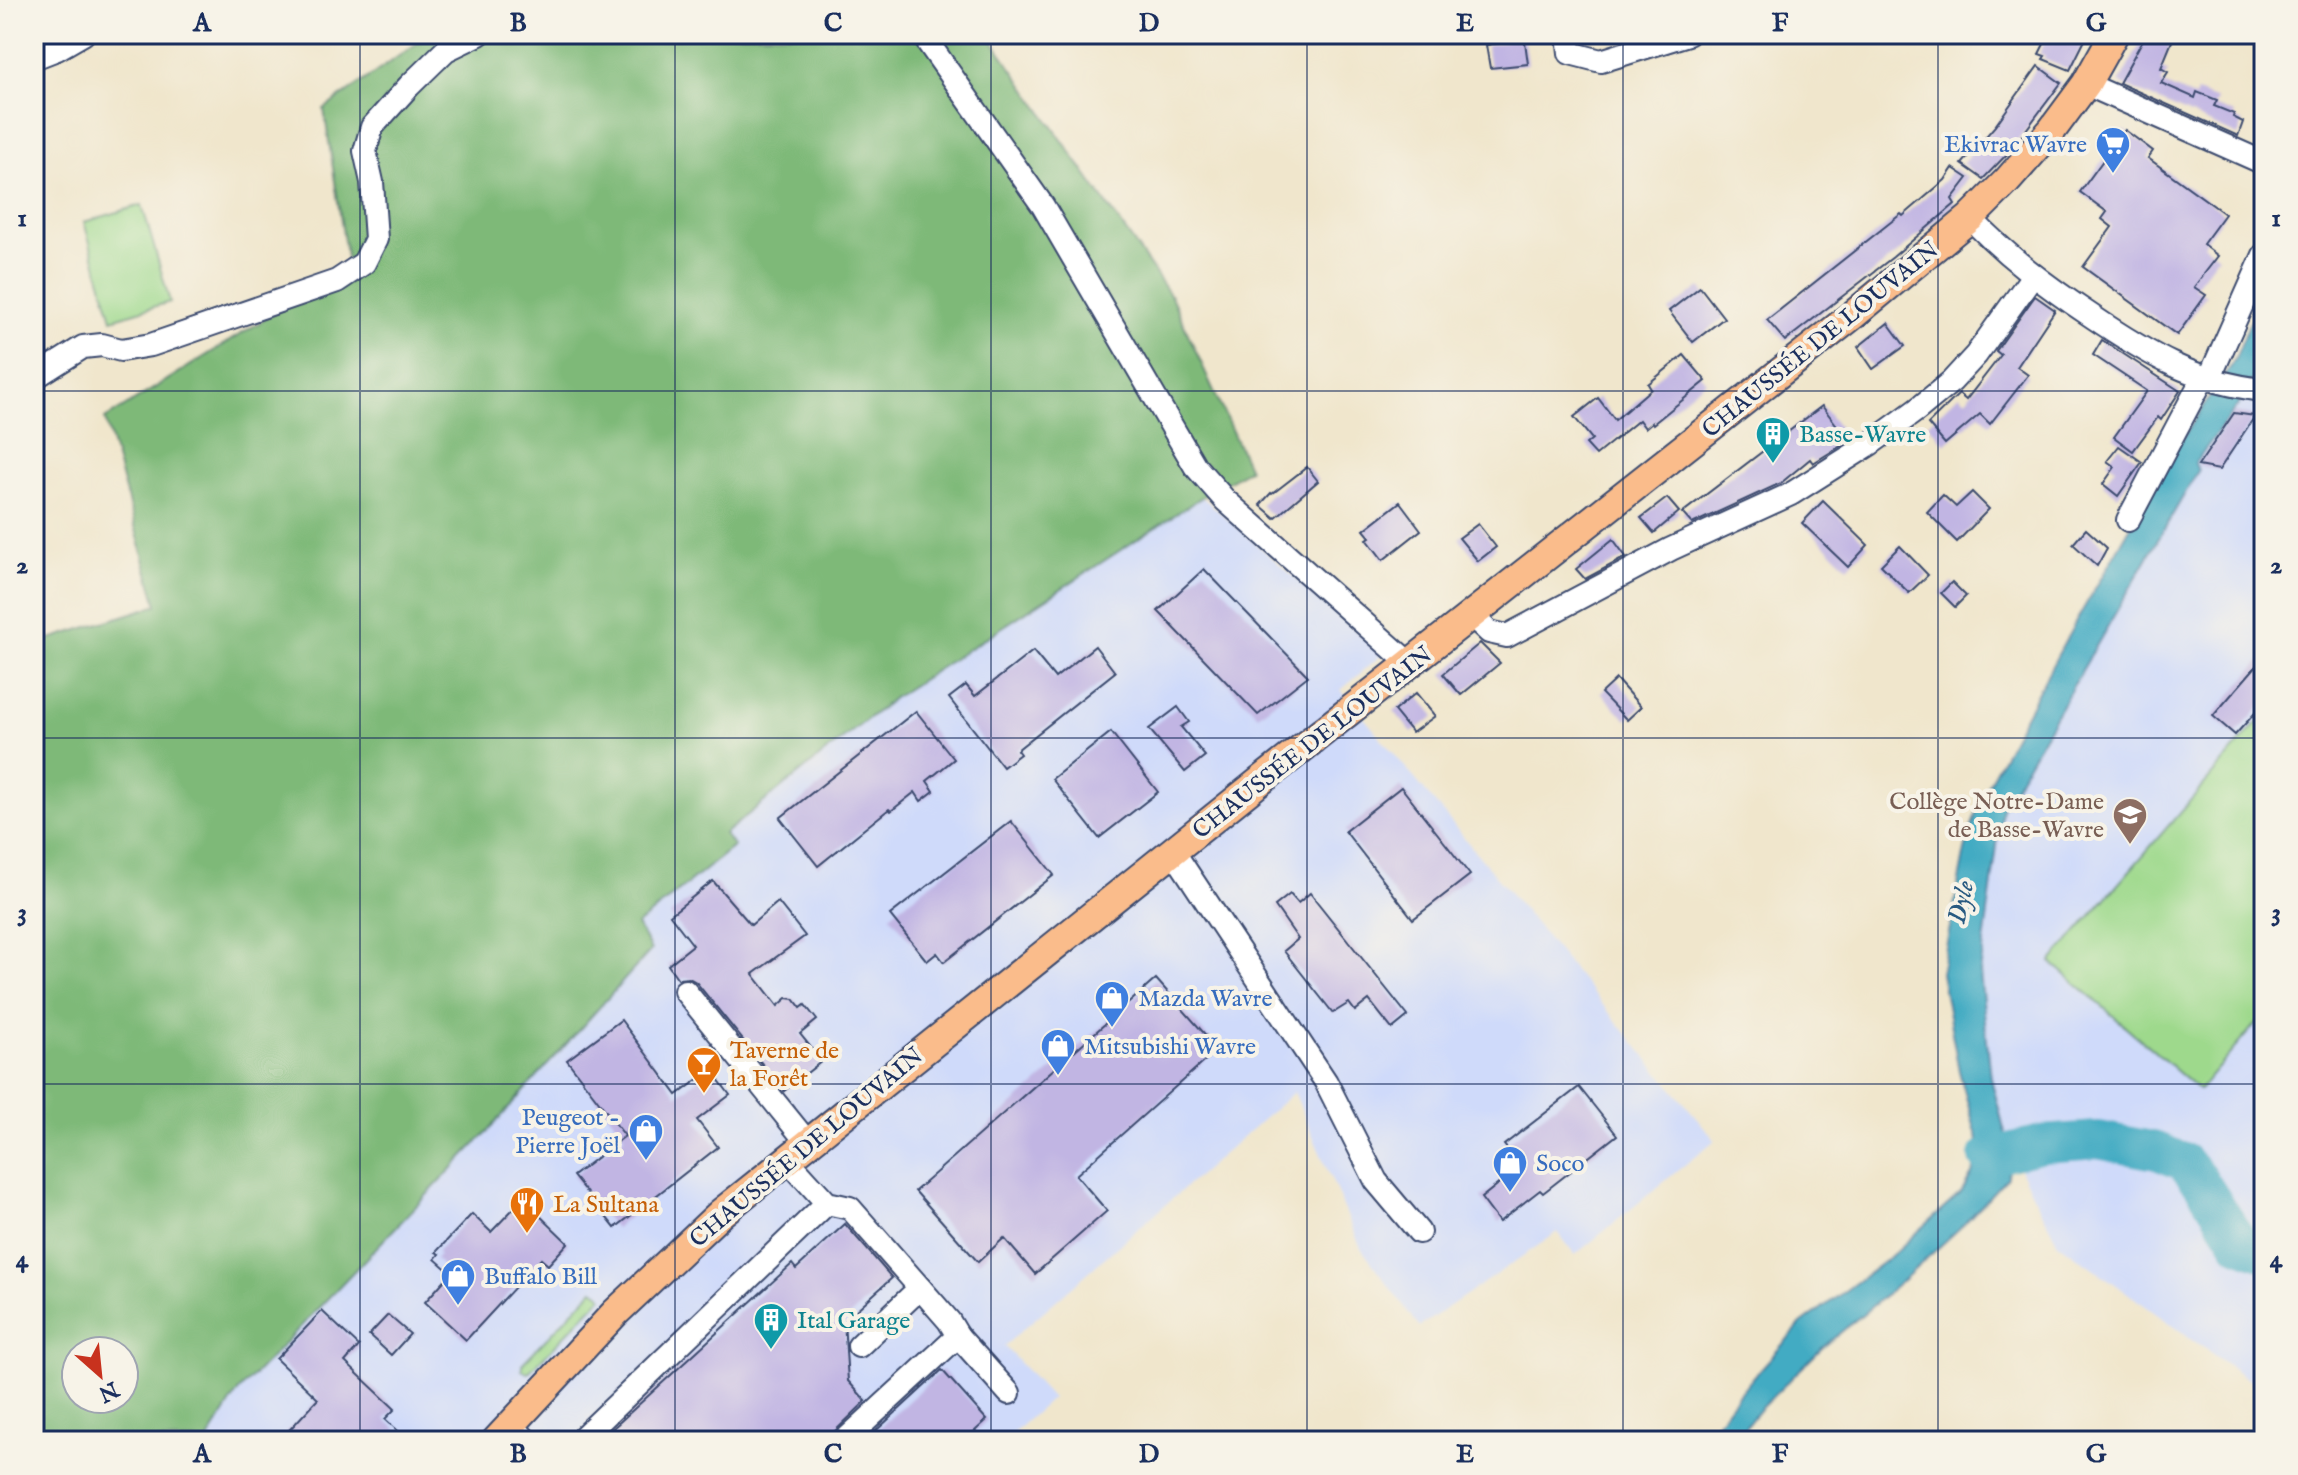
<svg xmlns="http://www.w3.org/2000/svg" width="2298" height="1475" font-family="'IM FELL English',serif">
  <rect width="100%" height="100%" fill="#f7f3e8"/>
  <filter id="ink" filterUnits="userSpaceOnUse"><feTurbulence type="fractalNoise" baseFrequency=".0125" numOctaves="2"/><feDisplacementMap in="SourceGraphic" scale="16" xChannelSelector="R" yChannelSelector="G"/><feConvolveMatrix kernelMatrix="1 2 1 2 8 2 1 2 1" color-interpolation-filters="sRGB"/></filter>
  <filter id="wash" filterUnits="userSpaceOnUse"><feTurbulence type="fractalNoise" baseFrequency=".006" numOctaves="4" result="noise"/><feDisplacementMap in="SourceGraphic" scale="32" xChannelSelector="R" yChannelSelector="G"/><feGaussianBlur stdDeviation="1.8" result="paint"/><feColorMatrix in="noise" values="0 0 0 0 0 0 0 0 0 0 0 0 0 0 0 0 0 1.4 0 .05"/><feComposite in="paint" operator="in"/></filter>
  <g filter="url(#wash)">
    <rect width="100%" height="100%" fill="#f0e6cc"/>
    <g fill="#cfdafa">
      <polygon points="2264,357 2264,1391 2058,1243 2009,1148 1991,1078 1980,973 2002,808 2198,471 2195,463 2238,405"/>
      <polygon points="1202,497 1383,654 1341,690 1715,1140 1575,1255 1558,1232 1419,1327 1361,1248 1294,1092 1004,1346 1052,1398 1004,1441 207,1441 237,1393 489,1130 650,950 636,925 733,847 724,835 895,697"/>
    </g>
    <g fill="#9ed98c" stroke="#5c8475" stroke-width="2">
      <polygon points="142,205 170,302 112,319 84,222"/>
      <polygon points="2264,715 2264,1014 2199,1090 2051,962"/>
      <polygon points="594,1289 601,1294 602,1297 528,1373 522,1370 522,1364"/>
    </g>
    <path fill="#7eb978" stroke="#4c746b" stroke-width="2" fill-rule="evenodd" d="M 430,34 L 988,34 L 1171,296 L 1249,469 L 1202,497 L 895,697 L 724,834 L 734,846 L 637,925 L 651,950 L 489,1130 L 237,1393 L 207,1441 L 34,1441 L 34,644 L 157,605 L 105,419 L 348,267 L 324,109 ZM 76,1351 L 124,1351 L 124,1399 L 76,1399 Z"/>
    <polygon fill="#43abc3" stroke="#2f6d90" stroke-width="2" points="2264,287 2262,362 2238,405 2195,463 2198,471 2002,808 1980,973 1991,1078 2009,1148 2007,1177 1964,1224 1901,1282 1822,1348 1759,1410 1734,1441 1703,1441 1742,1390 1801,1324 1890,1257 1962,1192 1982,1155 1959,1071 1941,973 1965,850 1980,799 2074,625 2176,448 2235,359"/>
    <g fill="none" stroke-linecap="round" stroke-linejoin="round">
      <polyline stroke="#43abc3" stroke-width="38" points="1988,1157 2042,1144 2098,1140 2157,1151 2184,1162 2200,1181 2240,1243 2264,1252"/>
    </g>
    <g id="blocks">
      <g fill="#c1b5e3">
        <polygon points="1504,34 1524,34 1528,64 1490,68 1486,45 1506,42"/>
        <polygon points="2049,34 2088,34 2070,70 2043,59 2045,56 2039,54"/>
        <polygon points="2146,34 2175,34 2161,68 2168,72 2161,83 2195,98 2197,92 2217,100 2214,106 2234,114 2233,117 2243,122 2238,136 2119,83"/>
        <polygon points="2038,66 2061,83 2011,150 1983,179 1962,164 1995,126"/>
        <polygon points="2125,130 2153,151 2148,158 2225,214 2203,244 2218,256 2194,287 2206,295 2177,335 2083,267 2112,227 2102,219 2107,212 2080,192"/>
        <polygon points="1953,168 1968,178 1952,199 1955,204 1893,257 1785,341 1767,320 1901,214 1903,216 1945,180"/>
        <polygon points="1700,287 1724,318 1693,342 1669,311"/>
        <polygon points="2035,296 2055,310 2017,367 2028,375 1990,424 1980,414 1945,444 1928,424 1959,394 1966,400 2001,355 1996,351"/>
        <polygon points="1888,323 1905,346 1873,369 1858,347"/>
        <polygon points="2102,340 2180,391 2161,420 2158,417 2133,451 2114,437 2147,391 2093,355"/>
        <polygon points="1684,355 1706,381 1653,424 1652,422 1645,428 1639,420 1596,455 1586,444 1592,439 1574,417 1598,398 1615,420 1651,389 1648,384"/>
        <polygon points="1822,406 1849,441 1813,463 1810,459 1781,483 1692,524 1682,513"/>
        <polygon points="2234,413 2255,416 2219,470 2198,466"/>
        <polygon points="2119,446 2142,462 2118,496 2103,484 2115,467 2107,461"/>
        <polygon points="1307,467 1318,481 1275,518 1260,505 1271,493 1272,494"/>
        <polygon points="1972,492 1989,509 1957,542 1927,512 1943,495 1956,507"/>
        <polygon points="1667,498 1679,512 1654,533 1641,518"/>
        <polygon points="1823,501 1868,545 1848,567 1802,523"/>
        <polygon points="1400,502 1421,530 1383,560 1367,539 1370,537 1364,530"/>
        <polygon points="1478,524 1496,547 1478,561 1459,538"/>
        <polygon points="2086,529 2107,548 2097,566 2073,544"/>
        <polygon points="1613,539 1626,557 1585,579 1576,569"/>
        <polygon points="1900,546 1928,575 1909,593 1881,565"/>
        <polygon points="1204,569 1308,676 1258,715 1158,611"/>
        <polygon points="1952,582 1966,596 1955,607 1941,593"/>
        <polygon points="1480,643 1500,663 1461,695 1443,674"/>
        <polygon points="1095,646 1115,672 1017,750 1020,754 1003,767 949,698 966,685 975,696 1033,651 1055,678"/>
        <polygon points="2264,657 2264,703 2235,735 2213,716"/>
        <polygon points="1616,679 1641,707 1627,720 1601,693"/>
        <polygon points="1416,693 1435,716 1412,733 1394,711"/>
        <polygon points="1178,707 1189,722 1181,727 1205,756 1185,772 1149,729"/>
        <polygon points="916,711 954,759 927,781 934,791 921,801 915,792 891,811 889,809 818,866 780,818"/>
        <polygon points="1111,732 1158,792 1099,838 1052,779"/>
        <polygon points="1401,787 1470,875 1413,919 1345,831"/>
        <polygon points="1011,821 1054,875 944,962 937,953 927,961 890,915"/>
        <polygon points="713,881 751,925 778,902 805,936 753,974 778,1006 787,998 794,999 801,1008 805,1005 817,1020 800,1034 822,1061 784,1091 696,982 689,978 678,979 668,965 693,945 670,915"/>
        <polygon points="1310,893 1408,1016 1392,1029 1369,1000 1355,1011 1349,1003 1333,1013 1284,951 1298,939 1275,906 1290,894 1298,903"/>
        <polygon points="1156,979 1218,1049 1076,1175 1107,1211 1035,1274 1004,1238 978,1262 915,1191"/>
        <polygon points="621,1020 677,1095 711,1070 730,1095 697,1120 718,1147 615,1228 573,1176 625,1136 567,1060"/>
        <polygon points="1579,1087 1617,1135 1543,1193 1540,1190 1499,1222 1481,1198 1521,1166 1504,1145"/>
        <polygon points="517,1205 530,1218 536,1212 568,1243 548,1265 541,1259 466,1340 425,1302 451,1273 435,1259 439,1254 436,1252 472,1214 491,1232"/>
        <polygon points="845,1224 892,1278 844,1321 848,1381 866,1401 835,1431 830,1441 599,1441 792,1264 796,1269"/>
        <polygon points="322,1311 359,1346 345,1362 395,1409 385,1419 409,1441 279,1441 318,1399 276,1359"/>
        <polygon points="388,1315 410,1334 391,1355 369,1335"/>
        <polygon points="942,1370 987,1420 964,1441 865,1441"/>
      </g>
    </g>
  </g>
  <g filter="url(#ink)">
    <use href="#blocks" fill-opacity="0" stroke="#3b4a6e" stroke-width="2"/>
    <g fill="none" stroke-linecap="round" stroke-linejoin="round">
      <defs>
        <g id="minor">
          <polyline points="922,34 1043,206 1195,466 1225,500 1410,664"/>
          <polyline points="1568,34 1570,53 1601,61 1688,34"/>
          <polyline points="34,58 57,49 83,34"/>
          <polyline points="2086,84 2264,163"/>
          <path d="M 1970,218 C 2008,257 2045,285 2090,315 C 2146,353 2195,383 2264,390"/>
          <polyline points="34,378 83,347 102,345 121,350 151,345 337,281 364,263 376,239 372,182 365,151 372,127 409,86 446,50 479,34"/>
          <polyline points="2209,379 2264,255"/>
          <polyline points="2128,520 2203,378"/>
          <polyline points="1471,615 1489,632 1507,636 1671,549 1791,494 1870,444 1918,409 1952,381 1976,355 2032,277"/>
          <polyline points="1173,851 1326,1082 1376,1181 1419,1232"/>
          <polyline points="685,991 807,1142"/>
          <polyline points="787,1159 827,1203 850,1208 949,1321 958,1336 844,1441"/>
          <polyline points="958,1336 1009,1393"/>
          <polyline points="859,1346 920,1288"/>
          <polyline points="511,1425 527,1441"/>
          <polyline points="579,1441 827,1203"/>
        </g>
        <polyline id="major" points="496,1441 615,1313 721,1213 1259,782 1853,315 1970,218 2007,181 2052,130 2086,84 2114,34"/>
      </defs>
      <use href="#minor" stroke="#3b4a6e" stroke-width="26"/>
      <use href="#major" stroke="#3b4a6e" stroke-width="32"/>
      <use href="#minor" stroke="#fff" stroke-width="22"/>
      <use href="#major" stroke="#fabc8b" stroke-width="28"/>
    </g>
  </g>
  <path fill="none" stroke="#1b2f5e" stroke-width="2" stroke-opacity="0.55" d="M 360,34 L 360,1441M 675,34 L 675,1441M 991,34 L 991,1441M 1307,34 L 1307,1441M 1623,34 L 1623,1441M 1938,34 L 1938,1441M 34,391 L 2264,391M 34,738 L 2264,738M 34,1084 L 2264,1084"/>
  <defs>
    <symbol id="supermarket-pin" viewBox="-11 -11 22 30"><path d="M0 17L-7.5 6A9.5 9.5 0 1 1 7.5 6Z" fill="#3f7fe0" stroke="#f7f3e8"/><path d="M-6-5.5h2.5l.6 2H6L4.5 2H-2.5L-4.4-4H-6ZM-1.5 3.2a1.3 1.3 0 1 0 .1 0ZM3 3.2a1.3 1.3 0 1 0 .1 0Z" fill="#fff"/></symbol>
    <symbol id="building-pin" viewBox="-11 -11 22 30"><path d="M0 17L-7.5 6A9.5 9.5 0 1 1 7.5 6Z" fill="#0f9aa8" stroke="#f7f3e8"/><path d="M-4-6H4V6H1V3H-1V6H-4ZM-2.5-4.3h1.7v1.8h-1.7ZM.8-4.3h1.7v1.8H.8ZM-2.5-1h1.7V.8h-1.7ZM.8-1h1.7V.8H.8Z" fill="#fff"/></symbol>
    <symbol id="school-pin" viewBox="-11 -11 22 30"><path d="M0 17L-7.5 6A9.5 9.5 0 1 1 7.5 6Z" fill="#8d6e63" stroke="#f7f3e8"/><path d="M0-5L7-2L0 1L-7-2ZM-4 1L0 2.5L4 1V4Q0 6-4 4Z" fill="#fff"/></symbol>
    <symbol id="shop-pin" viewBox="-11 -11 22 30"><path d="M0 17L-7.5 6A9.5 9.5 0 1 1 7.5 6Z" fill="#3f7fe0" stroke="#f7f3e8"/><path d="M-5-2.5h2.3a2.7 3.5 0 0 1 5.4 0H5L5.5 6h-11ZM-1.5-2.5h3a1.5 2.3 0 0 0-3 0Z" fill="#fff"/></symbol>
    <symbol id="bar-pin" viewBox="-11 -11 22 30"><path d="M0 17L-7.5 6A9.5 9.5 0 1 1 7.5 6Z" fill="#e8710a" stroke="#f7f3e8"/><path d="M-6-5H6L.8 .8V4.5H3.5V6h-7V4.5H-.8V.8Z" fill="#fff"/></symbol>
    <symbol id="restaurant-pin" viewBox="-11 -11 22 30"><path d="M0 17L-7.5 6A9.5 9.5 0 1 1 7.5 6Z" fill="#e8710a" stroke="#f7f3e8"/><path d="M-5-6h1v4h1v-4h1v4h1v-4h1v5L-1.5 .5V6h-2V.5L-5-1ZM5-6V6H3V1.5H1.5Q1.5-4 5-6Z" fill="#fff"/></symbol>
  </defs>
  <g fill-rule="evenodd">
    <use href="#supermarket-pin" x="2093" y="124" width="40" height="54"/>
    <use href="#building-pin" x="1753" y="414" width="40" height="54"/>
    <use href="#school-pin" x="2110" y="795" width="40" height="54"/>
    <use href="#shop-pin" x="1092" y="978" width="40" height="54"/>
    <use href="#shop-pin" x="1038" y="1026" width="40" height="54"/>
    <use href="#bar-pin" x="684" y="1044" width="40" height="54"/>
    <use href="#shop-pin" x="626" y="1111" width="40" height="54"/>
    <use href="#shop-pin" x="1490" y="1143" width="40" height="54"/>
    <use href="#restaurant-pin" x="507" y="1184" width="40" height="54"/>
    <use href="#shop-pin" x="438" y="1256" width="40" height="54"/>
    <use href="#building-pin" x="751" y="1300" width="40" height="54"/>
  </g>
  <g text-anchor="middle" stroke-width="8" stroke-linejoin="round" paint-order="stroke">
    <g font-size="24" fill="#366cbe" stroke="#f7f3e8" text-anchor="start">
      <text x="2087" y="152" text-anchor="end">Ekivrac Wavre</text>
      <text x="1138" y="1006">Mazda Wavre</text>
      <text x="1084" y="1054">Mitsubishi Wavre</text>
      <text x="620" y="1125" text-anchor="end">Peugeot -<tspan x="620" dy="28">Pierre Joël</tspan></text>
      <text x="1536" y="1171">Soco</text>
      <text x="484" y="1284">Buffalo Bill</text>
    </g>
    <g font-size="24" fill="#1b2f5e" stroke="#f7f3e8">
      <text transform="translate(1820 339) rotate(-39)" y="8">CHAUSSÉE DE LOUVAIN</text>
      <text transform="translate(1312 742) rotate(-38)" y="8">CHAUSSÉE DE LOUVAIN</text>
      <text transform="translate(806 1147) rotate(-40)" y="8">CHAUSSÉE DE LOUVAIN</text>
    </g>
    <g font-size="24" fill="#0d838f" stroke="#f7f3e8" text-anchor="start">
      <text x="1799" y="442">Basse-Wavre</text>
      <text x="797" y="1328">Ital Garage</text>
    </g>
    <g font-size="24" fill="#785e54" stroke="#f7f3e8" text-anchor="end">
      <text x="2104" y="809">Collège Notre-Dame<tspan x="2104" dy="28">de Basse-Wavre</tspan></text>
    </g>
    <g font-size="24" fill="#c56008" stroke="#f7f3e8" text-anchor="start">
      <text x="730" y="1058">Taverne de<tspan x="730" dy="28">la Forêt</tspan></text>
      <text x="553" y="1212">La Sultana</text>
    </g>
    <g font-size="26" font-style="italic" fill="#295a81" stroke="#f7f3e8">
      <text transform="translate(1960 902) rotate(-77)" y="9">Dyle</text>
    </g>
  </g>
  <rect width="2298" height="1475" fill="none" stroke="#f7f3e8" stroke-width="88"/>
  <g transform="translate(100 1375) rotate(153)"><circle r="38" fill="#f7f3e8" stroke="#9fa5b1" stroke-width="2"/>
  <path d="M0-6L14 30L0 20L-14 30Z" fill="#c8321e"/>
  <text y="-12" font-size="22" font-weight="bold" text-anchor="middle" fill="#1b2f5e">N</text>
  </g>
  <rect x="44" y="44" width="2210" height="1387" fill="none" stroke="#1b2f5e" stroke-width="3"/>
  <g font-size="26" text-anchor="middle" font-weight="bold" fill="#1b2f5e">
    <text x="202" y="31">A</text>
    <text x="518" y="31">B</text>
    <text x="833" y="31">C</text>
    <text x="1149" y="31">D</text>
    <text x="1465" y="31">E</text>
    <text x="1780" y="31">F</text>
    <text x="2096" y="31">G</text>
    <text x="22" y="226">1</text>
    <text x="2276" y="226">1</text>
    <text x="22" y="573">2</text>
    <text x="2276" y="573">2</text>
    <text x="22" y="920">3</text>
    <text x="2276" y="920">3</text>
    <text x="22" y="1267">4</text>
    <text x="2276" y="1267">4</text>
    <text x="202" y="1462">A</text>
    <text x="518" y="1462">B</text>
    <text x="833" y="1462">C</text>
    <text x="1149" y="1462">D</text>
    <text x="1465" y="1462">E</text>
    <text x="1780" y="1462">F</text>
    <text x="2096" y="1462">G</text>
  </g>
</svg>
